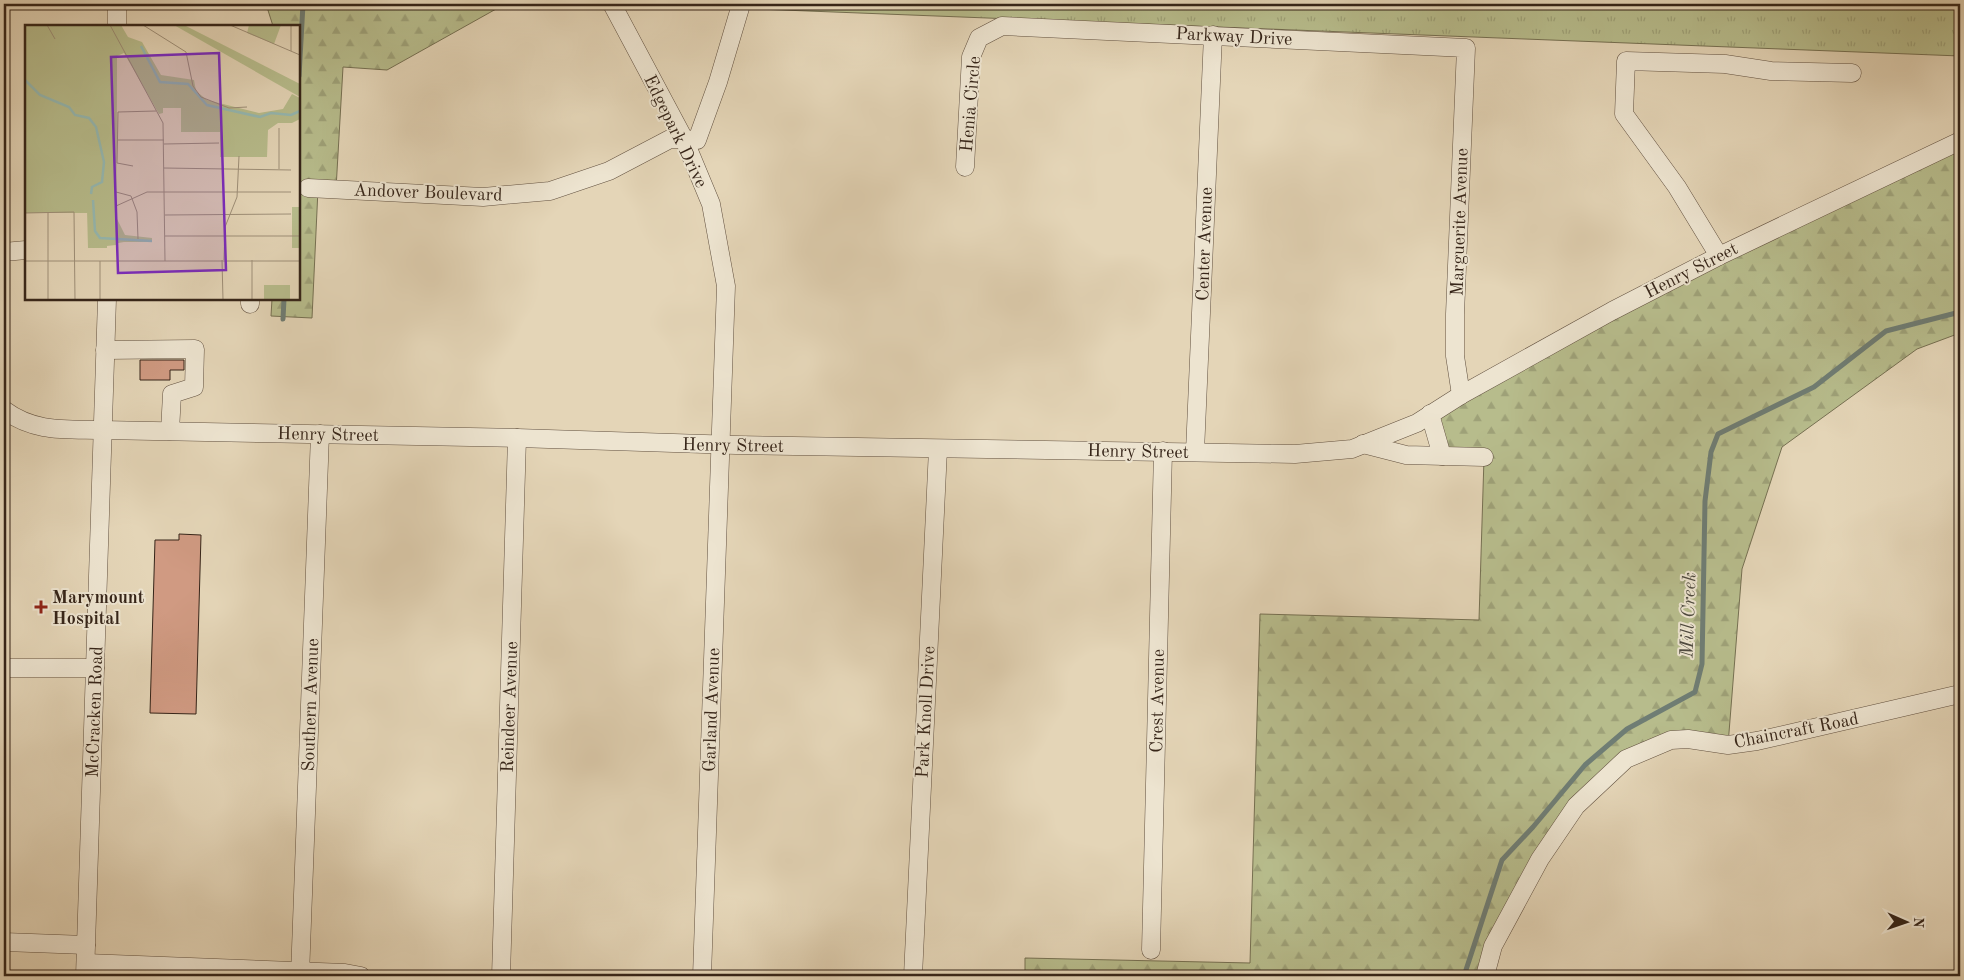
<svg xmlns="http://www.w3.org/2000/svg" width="1964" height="980" font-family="'Old Standard TT',serif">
  <defs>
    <pattern id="forest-firs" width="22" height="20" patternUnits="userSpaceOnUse" patternTransform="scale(1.25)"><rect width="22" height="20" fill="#b7bc8c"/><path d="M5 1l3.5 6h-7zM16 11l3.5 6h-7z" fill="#9ea178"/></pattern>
    <pattern id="park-tufts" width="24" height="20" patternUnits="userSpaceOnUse" patternTransform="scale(1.25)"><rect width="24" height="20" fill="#b7bc8c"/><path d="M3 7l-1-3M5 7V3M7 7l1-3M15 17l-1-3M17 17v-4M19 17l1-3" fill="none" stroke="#9ea178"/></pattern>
  </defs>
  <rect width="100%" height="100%" fill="#e4d5b7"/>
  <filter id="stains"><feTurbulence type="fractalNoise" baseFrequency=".004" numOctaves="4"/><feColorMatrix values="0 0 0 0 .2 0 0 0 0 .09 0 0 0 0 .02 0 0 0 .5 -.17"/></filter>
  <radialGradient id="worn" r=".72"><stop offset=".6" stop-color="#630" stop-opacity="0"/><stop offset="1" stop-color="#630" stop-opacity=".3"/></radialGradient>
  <g fill="url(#forest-firs)" stroke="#767052">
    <polygon points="266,4 505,4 387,70 343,67 336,189 318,189 312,318 271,316 272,299 299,299 299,26 273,26"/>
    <polygon points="1960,141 1960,333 1917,349 1782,447 1742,569 1728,745 1688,739 1626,759 1576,806 1485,976 1025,976 1025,958 1250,963 1260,614 1479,620 1484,458 1442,456 1430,414"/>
  </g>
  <polygon fill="url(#park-tufts)" stroke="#767052" points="629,4 1960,4 1960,56"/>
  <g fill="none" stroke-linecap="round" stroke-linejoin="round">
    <g stroke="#6f7d74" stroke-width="5">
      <polyline points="299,76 303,4"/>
      <polyline points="283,319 284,299"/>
      <polyline points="1464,976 1502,860 1533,827 1585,765 1627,729 1695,692 1702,664 1705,501 1711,452 1718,434 1814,387 1886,331 1960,312"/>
    </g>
  </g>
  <g fill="#d09a82" stroke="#362519">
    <polygon points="140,360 184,360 184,370 170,370 170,380 140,380"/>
    <polygon points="179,534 201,535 196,714 150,713 155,540 179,540"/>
  </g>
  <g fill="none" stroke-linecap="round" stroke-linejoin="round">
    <defs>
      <g id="minor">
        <polyline points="612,4 684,139 711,204 726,286 702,976"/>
        <polyline points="117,26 117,4"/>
        <polyline points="965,167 971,57 979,38 1002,26 1466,48 1455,314 1455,356 1461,395"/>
        <polyline points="308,188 483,197 550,191 609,171 670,139 697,140 718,82 740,8"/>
        <polyline points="4,252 26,250"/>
        <polyline points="1719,256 1677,187 1624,114 1626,61 1725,64 1771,71 1852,73"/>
        <polyline points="250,304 250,299"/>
        <polyline points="105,350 195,349 194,387 172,394 170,431"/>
        <path d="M 4,410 C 35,433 66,429 102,430 L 517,438 L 736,445 L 1295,454 L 1352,449 L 1417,423 L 1461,395 L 1612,311 L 1719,256 L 1960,141"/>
        <polyline points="1430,414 1442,456"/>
        <polyline points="1363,444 1406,455 1484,457"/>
        <polyline points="1195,452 1213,35"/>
        <polyline points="4,668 95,668"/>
        <polyline points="4,942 86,945"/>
        <polyline points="1151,950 1163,451"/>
        <polyline points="86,963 345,973 361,976"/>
        <polyline points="85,976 107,299"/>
        <polyline points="300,976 320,434"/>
        <polyline points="501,976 517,438"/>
        <polyline points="913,976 938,449"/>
        <polyline points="1485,976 1493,946 1540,859 1576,806 1626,759 1671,740 1688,739 1728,745 1757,741 1960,694"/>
      </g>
    </defs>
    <use href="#minor" stroke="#625140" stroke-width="19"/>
    <use href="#minor" stroke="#ede4d0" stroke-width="18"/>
  </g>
  <path fill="#8f2418" stroke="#ede4d0" stroke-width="2" d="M38.5 599.5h5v5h5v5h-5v5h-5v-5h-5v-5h5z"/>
  <g text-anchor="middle" stroke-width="4" stroke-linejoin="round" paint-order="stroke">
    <g font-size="18" fill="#362519" stroke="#ede4d0">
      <text transform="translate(1234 36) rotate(3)" y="6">Parkway Drive</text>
      <text transform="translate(970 104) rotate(-85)" y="6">Henia Circle</text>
      <text transform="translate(676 131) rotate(64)" y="6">Edgepark Drive</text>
      <text transform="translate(428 192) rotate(2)" y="6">Andover Boulevard</text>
      <text transform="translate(1459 222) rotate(-88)" y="6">Marguerite Avenue</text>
      <text transform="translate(1204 244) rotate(-88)" y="6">Center Avenue</text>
      <text transform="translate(1691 270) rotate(-27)" y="6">Henry Street</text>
      <text transform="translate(328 434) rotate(1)" y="6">Henry Street</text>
      <text transform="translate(733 445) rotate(1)" y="6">Henry Street</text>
      <text transform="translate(1138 451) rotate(1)" y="6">Henry Street</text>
      <text transform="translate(1157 701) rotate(-89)" y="6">Crest Avenue</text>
      <text transform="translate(310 705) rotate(-88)" y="6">Southern Avenue</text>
      <text transform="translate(509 707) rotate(-88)" y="6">Reindeer Avenue</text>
      <text transform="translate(711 710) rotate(-88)" y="6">Garland Avenue</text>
      <text transform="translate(94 712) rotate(-88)" y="6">McCracken Road</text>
      <text transform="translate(925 712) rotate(-87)" y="6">Park Knoll Drive</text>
      <text transform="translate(1796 730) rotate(-11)" y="6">Chaincraft Road</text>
    </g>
    <g font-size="18" font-weight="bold" fill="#362519" stroke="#ede4d0" text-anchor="start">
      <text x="52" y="603">Marymount<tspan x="52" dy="21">Hospital</tspan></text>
    </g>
    <g font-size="19" font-style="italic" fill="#4e4a3f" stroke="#ede4d0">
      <text transform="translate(1687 615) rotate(-88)" y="7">Mill Creek</text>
    </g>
  </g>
  <g transform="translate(25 25)">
    <rect width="275" height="275" fill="#e4d5b7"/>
    <path d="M 149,0 L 159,0 L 275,59 L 275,72 Z" fill="#b7bc8c"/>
    <path d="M 0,0 L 96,0 L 103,12 L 117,17 L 136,50 L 169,55 L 171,66 L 182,75 L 234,88 L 258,84 L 267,69 L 275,73 L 275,94 L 267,98 L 253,98 L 243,105 L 242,132 L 195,132 L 195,107 L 156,107 L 156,83 L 138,83 L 138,88 L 134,89 L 99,28 L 92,31 L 91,192 L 100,210 L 127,213 L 127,217 L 99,217 L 82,220 L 82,223 L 63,223 L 63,188 L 0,188 ZM 224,0 L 256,0 L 249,19 L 222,8 ZM 239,260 L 265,260 L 265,275 L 239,275 Z" fill="#b7bc8c"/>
    <path d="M 0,0 L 92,0 L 91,220 L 63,223 L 62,185 L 0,185 ZM 267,182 L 275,182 L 275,223 L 267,223 Z" fill="#b7bc8c"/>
    <path fill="none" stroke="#95b8b1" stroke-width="2.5" d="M 116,21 L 135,57 L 163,59 L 182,80 L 235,92 L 246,88 L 266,90 L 275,86M 0,55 L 15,70 L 44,82 L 50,90 L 64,93 L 71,102 L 79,137 L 77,157 L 67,162 L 66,169M 68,175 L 70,206 L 75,213 L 127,216"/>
    <path fill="none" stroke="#9e8f78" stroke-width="1" d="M 22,0 L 30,14M 85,0 L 138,98 L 140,236M 118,0 L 161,27 L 168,61 L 176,72 L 204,83 L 222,82M 205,0 L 275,30M 266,26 L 266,0M 254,103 L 254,144M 93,115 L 139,115M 139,119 L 194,118M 108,141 L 92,138 L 93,87 L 131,86M 139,143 L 266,145M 91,167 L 106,171 L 112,187 L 113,214M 91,181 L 122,167 L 266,167M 0,188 L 49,187 L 50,275M 23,188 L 23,275M 140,190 L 266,189M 140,211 L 275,211M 197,235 L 198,275M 199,235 L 200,202 L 212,172 L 214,131M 0,236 L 275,236M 75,236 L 75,275M 227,275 L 227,235"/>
    <path fill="#7b2cbf" fill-opacity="0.15" stroke="#7b2cbf" stroke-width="2.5" d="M 194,28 L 201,245 L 93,248 L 86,32 Z"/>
    <rect width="275" height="275" fill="none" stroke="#362519" stroke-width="2.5"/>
  </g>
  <rect width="1964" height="980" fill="none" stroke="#e4d5b7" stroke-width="20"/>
  <rect x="5" y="5" width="1954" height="970" fill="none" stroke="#362519" stroke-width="2.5"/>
  <rect x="10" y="10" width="1944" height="960" fill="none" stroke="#362519"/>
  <g transform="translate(1906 922) rotate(92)" stroke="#ede4d0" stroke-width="4" paint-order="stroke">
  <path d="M0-4L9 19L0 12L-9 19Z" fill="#362519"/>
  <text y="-8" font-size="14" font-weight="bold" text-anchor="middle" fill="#362519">N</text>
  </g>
  <rect width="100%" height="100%" filter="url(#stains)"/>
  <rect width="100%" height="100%" fill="url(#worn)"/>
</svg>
